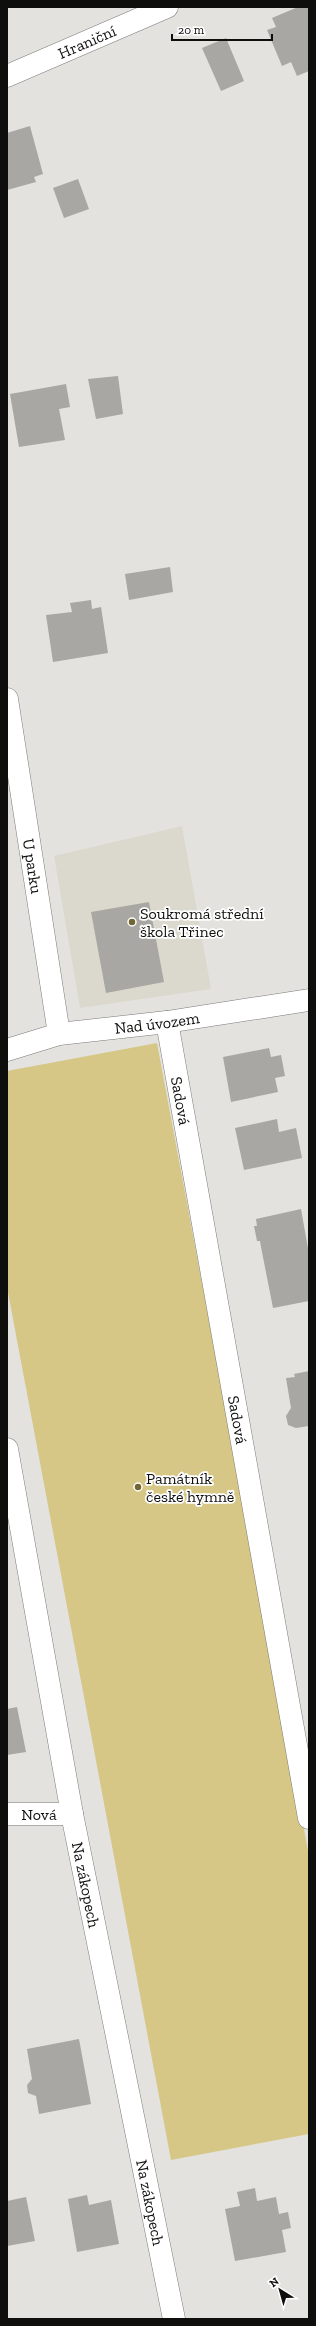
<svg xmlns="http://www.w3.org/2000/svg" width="316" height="2326" font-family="'Zilla Slab',serif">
  <rect width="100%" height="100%" fill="#e3e2df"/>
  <polygon fill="#dbd9cd" points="182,826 211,989 80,1008 54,856"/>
  <polygon fill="#d6c786" points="157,1043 309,1856 309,2134 171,2160 7,1287 7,1071"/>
  <g fill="#a8a7a3">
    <polygon points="298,7 309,7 309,71 297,76 291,62 282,66 267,30 276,27 272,18"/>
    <polygon points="226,38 244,81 221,91 202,48"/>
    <polygon points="30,126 43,174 34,177 36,182 7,190 7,133"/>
    <polygon points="78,179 89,209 64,218 53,188"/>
    <polygon points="118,376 123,414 96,419 88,379"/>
    <polygon points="66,384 70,407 59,409 65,440 19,447 10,394"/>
    <polygon points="170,567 173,592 129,600 125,574"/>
    <polygon points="91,600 92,609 101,607 108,653 53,662 46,615 72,612 70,603"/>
    <polygon points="149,902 164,982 106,993 91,912"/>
    <polygon points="269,1048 271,1057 281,1055 285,1076 275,1078 278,1092 231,1102 223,1057"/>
    <polygon points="277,1119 279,1132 296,1128 302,1158 244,1170 235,1128"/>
    <polygon points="301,1209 309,1254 309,1301 273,1308 261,1247 260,1241 257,1241 254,1226 257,1226 256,1219"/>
    <polygon points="309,1371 309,1426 296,1428 288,1425 286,1416 291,1408 286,1378 295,1377 294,1374"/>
    <polygon points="17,1707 26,1752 7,1755 7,1709"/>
    <polygon points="79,2039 91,2104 39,2114 36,2096 28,2093 27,2085 32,2079 27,2049"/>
    <polygon points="255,2188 257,2201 276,2197 279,2214 288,2212 291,2228 282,2230 286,2252 235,2261 225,2209 240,2206 237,2192"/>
    <polygon points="87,2195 89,2205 111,2200 119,2244 77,2252 68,2199"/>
    <polygon points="26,2197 35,2241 7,2246 7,2201"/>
  </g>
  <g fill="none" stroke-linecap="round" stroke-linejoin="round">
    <defs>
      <g id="minor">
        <path id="s1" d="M 7,76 L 167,7"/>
        <path id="s2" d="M 7,699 L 59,1034"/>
        <path id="s3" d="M 167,1022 L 309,1818"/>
        <path id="s4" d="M 7,1050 L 59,1034 L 167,1022 L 309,1000"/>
        <path id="s5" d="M 7,1449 L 72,1814 L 174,2319"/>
        <path id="s6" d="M 7,1814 L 72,1814"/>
      </g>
    </defs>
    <use href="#minor" stroke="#7c7b78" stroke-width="23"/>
    <use href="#minor" stroke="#fff" stroke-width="22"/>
  </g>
  <g fill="#726734" stroke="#fff" stroke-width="1.5">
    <circle cx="132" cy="922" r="4"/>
    <circle cx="138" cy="1487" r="4"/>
  </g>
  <g text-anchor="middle" stroke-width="3.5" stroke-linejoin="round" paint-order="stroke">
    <g font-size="16" fill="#0e0e0d" stroke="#fff">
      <text dy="6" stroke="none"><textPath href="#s1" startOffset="87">Hraniční</textPath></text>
      <text dy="6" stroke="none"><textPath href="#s2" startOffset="169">U parku</textPath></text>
      <text dy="6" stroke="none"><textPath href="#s4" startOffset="153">Nad úvozem</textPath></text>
      <text dy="6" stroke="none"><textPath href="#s3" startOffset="80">Sadová</textPath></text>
      <text dy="6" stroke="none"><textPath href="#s3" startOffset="404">Sadová</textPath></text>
      <text dy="6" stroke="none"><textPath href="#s6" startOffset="32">Nová</textPath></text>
      <text dy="6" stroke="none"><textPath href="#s5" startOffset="443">Na zákopech</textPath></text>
      <text dy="6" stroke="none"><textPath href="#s5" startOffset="767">Na zákopech</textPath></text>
    </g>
    <g font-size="16" fill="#0e0e0d" stroke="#fff" text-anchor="start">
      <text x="140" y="919">Soukromá střední<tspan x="140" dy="18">škola Třinec</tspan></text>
      <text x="146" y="1484">Památník<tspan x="146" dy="18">české hymně</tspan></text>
    </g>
  </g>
  <rect width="316" height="2326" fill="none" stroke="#0e0e0d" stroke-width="16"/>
  <g transform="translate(280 2290) rotate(323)" stroke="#ffffff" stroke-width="3" paint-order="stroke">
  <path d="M0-3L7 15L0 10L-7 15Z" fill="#0e0e0d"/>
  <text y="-6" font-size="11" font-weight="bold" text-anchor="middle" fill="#0e0e0d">N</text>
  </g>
  <path d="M172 34v6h100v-6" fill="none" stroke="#0e0e0d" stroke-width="2"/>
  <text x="178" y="34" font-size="12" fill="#0e0e0d" stroke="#ffffff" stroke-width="3" paint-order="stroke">20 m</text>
</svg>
